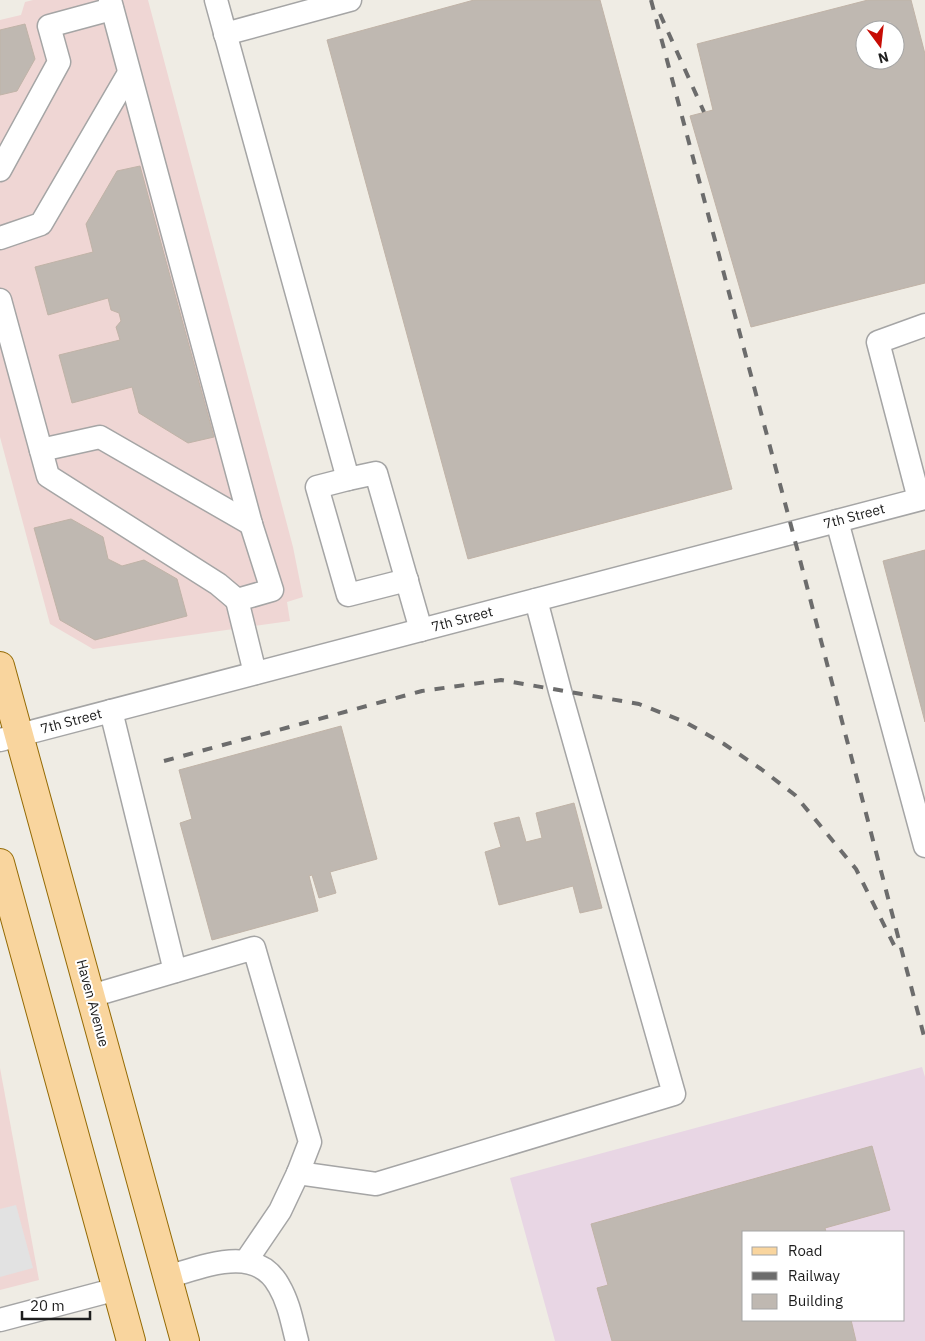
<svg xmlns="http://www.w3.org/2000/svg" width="925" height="1341" font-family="'IBM Plex Sans',sans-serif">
  <rect width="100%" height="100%" fill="#efece4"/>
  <g fill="#efd6d4">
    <polygon points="33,0 148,0 293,547 303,597 287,602 290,621 93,649 50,624 0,437 0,20 21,15 25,2"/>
    <polygon points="0,1068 39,1280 0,1290"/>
  </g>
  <path fill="#e8d6e4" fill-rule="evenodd" d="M 922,1067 L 925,1077 L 925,1341 L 555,1341 L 510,1178 ZM 744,1232 L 904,1232 L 904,1320 L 744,1320 Z"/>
  <polygon fill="#e2e2e2" points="16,1205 33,1268 0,1277 0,1209"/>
  <g fill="#bfb8b1" stroke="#c0b3a7" fill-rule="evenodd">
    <polygon points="474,0 600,0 732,489 468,559 327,40"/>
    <path d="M 868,0 L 911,0 L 925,54 L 925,283 L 751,327 L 690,116 L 713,110 L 697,44 ZM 865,30 L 895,30 L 895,60 L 865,60 Z"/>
    <polygon points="25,24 35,59 17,91 0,95 0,30"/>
    <polygon points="140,166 214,437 188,443 139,413 132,387 72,403 59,355 120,340 116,327 121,321 119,313 111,310 108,298 48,315 35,267 93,252 86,224 117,171"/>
    <polygon points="71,519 103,537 108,559 122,566 144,560 177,579 187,616 95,640 60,620 34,528"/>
    <polygon points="925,550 925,722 883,561"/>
    <polygon points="341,726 377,859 330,872 336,893 319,898 312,875 309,876 318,911 212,940 180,823 192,819 179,770"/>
    <polygon points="574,803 602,908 580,913 573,886 499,905 485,852 501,847 494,823 519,817 526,842 542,838 536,813"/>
    <polygon points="872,1146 890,1210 825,1228 826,1232 744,1232 744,1320 851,1320 856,1341 612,1341 597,1288 608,1285 591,1224"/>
  </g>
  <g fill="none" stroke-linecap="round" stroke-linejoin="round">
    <defs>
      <g id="minor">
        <polyline points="216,0 348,479 376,473 421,630"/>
        <polyline points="225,34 350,0"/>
        <polyline points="0,170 59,62 49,26 112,9"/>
        <polyline points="0,238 41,224 129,73"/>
        <polyline points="0,300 48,476 218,584 237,600 272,590 251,524 110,0"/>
        <polyline points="41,450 100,437 251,524"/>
        <polyline points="348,479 317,487 348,595 407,580"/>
        <polyline points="919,499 878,342 925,325"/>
        <polyline points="837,521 925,846"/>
        <polyline points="237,600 255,673"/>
        <polyline points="111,711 175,971"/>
        <polyline points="0,740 925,498"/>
        <polyline points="91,996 254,948 310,1142 298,1173 280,1211 246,1261"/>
        <polyline points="298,1173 376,1184 674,1094 560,691 536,600"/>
        <path d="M 167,1277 C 203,1267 256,1243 279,1286 C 289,1303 292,1322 297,1341"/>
        <polyline points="0,1320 117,1289"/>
      </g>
      <g id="major">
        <polyline points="0,666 185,1341"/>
        <polyline points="0,863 131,1341"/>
      </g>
    </defs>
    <use href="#minor" stroke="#a5a5a5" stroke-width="25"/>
    <use href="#major" stroke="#946a04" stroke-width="30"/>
    <use href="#minor" stroke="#fff" stroke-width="22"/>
    <use href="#major" stroke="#f9d59e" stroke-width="28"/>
    <g stroke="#6c6c6c" stroke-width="4" stroke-dasharray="10 10" stroke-linecap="butt">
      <polyline points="651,0 793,533 925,1040"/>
      <polyline points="660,14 704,112"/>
      <polyline points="164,761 422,691 501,680 639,704 685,722 724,744 761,769 795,795 856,869 894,945"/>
    </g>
  </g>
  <g text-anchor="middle" stroke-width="4" stroke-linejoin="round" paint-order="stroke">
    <g font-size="14" fill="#1e1e1e" stroke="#fff">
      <text transform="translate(854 516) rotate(-15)" y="5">7th Street</text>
      <text transform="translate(462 619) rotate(-15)" y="5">7th Street</text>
      <text transform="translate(71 721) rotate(-15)" y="5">7th Street</text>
      <text transform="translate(93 1003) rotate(75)" y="5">Haven Avenue</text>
    </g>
  </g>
  <rect x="742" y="1231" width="162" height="90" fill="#ffffff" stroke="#a5a5a5"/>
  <rect x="752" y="1247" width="25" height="8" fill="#f9d59e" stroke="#a5a5a5"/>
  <text x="788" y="1256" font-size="15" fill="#1e1e1e">Road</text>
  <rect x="752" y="1272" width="25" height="8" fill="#6c6c6c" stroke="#a5a5a5"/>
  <text x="788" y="1281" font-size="15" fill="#1e1e1e">Railway</text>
  <rect x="752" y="1294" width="25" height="15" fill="#bfb8b1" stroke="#a5a5a5"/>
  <text x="788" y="1306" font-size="15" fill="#1e1e1e">Building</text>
  <g transform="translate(880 45) rotate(165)"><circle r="24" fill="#ffffff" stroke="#a5a5a5"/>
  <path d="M0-4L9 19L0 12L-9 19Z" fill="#c70c05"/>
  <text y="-8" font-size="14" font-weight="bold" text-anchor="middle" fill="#1e1e1e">N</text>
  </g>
  <path d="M22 1311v8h68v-8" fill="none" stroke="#1e1e1e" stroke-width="2.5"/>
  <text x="30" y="1311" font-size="15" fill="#1e1e1e" stroke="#ffffff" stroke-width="4" paint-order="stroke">20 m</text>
</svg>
